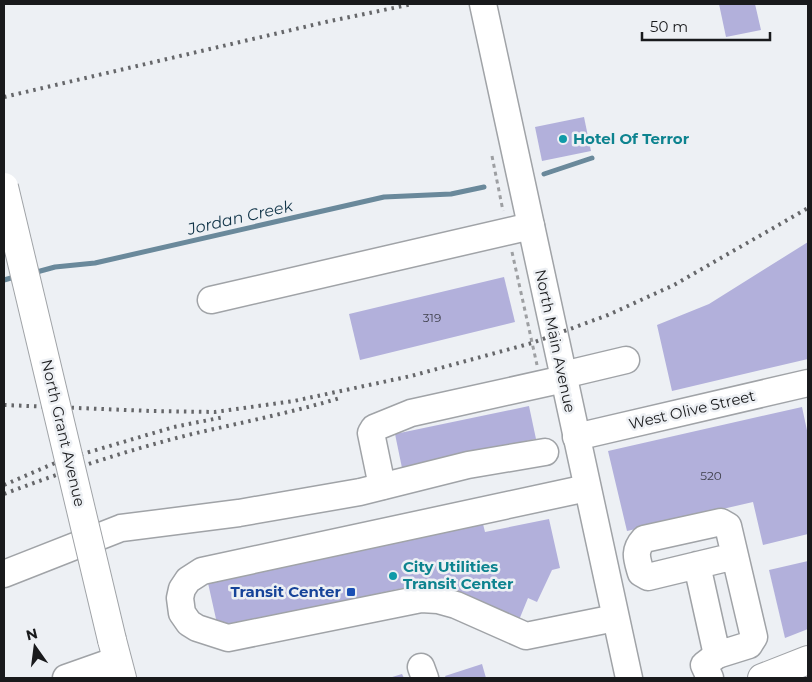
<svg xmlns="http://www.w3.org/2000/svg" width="812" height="682" font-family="Montserrat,sans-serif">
  <rect width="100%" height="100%" fill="#edf0f4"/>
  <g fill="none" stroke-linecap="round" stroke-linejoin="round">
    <g stroke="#6a899b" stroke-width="5">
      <polyline points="544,174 592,158"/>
      <polyline points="33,273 55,267 95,263 384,197 451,194 484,187"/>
      <polyline points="4,280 18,276"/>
    </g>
  </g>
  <g fill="#b2b0db">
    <polygon points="719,4 755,4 761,30 726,37"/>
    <polygon points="584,117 591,151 542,161 535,127"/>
    <polygon points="808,242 808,359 672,391 657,325 709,304"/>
    <polygon points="504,277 515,322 360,360 349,314"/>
    <polygon points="529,406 536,439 402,468 395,434"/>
    <polygon points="802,407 808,435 808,534 763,545 753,502 627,531 608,451"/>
    <polygon points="549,519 560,568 552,570 537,602 528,598 519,620 431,582 218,628 208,583 483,524 485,532"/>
    <polygon points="808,561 808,629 785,638 769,570"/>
    <polygon points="482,664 486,678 446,678 445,676"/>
    <polygon points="402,674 404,678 389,678"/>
  </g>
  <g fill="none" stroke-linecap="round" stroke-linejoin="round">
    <defs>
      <g id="minor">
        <polyline points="483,4 629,678"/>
        <polyline points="211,300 531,226"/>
        <polyline points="563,375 626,360"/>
        <polyline points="576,437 808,383"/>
        <polyline points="382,486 371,433 374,428 411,413 564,379"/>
        <polyline points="587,488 202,571 188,580 182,589 180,598 182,613 189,623 197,628 228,638 421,599 438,600 456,605 526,636 615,618"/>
        <path d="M 697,565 L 717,655 L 749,645 L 754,637 L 728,526 L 721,522 L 644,539 C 633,551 637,559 641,573 L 648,577 C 677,570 706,563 735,556"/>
        <polyline points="4,574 121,528 239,513 360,492 468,465 545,452"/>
        <polyline points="421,667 425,678"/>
        <polyline points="66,678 117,660"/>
        <polyline points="710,678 704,665 717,655"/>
      </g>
      <g id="major">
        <polyline points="112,640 122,678"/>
        <polyline points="762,678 808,660"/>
      </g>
    </defs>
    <use href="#minor" stroke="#a0a3a7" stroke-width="29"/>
    <use href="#major" stroke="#a0a3a7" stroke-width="30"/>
    <g stroke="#9d9fa2" stroke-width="3" stroke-dasharray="4 4" stroke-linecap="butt">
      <polyline points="492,156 503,211"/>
      <polyline points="512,252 537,365"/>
    </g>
    <use href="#minor" stroke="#fff" stroke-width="26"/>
    <use href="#major" stroke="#fff" stroke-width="28"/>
    <g stroke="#66676a" stroke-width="4" stroke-dasharray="2.5 5" stroke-linecap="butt">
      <polyline points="4,97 330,21 413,4"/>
      <polyline points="4,405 151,411 215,412 294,401 411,376 532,343 608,315 674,285 808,208"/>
      <polyline points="4,485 62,460 174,427 224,417"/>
      <path d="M 4,494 C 65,471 125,451 188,435 C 239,423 290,413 340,398"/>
    </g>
    <defs>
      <polyline id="major-bridge" points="4,187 112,640"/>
    </defs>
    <use href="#major-bridge" stroke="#a0a3a7" stroke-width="30" stroke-linecap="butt"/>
    <use href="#major-bridge" stroke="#fff" stroke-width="28"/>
  </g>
  <g fill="#0f9aa8" stroke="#edf0f4" stroke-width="2">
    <circle cx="563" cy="139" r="5"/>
    <circle cx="393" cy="576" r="5"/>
  </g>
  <rect fill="#1a4fb4" stroke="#edf0f4" stroke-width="2" x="346" y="587" width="10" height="10" rx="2.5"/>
  <g text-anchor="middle" stroke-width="5" stroke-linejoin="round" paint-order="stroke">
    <g font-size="12" fill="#3f404c">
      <text x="432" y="322">319</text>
      <text x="711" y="480">520</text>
    </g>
    <g font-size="15" font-weight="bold" fill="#0d838f" stroke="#edf0f4" text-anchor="start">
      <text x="573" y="144">Hotel Of Terror</text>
      <text x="403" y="572">City Utilities<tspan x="403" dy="17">Transit Center</tspan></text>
    </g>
    <g font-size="15" fill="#191a1c" stroke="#edf0f4">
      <text transform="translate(555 341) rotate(78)" y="5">North Main Avenue</text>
      <text transform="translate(692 410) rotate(-13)" y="5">West Olive Street</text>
      <text transform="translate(63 433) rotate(77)" y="5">North Grant Avenue</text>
    </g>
    <g font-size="15" font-weight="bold" fill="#164399" stroke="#edf0f4" text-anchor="end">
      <text x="341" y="597">Transit Center</text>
    </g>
    <g font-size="16" font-style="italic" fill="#113448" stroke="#edf0f4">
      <text transform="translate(240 217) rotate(-13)" y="6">Jordan Creek</text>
    </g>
  </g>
  <rect width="812" height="682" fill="none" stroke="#191a1c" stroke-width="10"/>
  <g transform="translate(35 647) rotate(346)" stroke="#edf0f4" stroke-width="4" paint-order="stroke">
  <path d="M0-4L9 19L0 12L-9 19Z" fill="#191a1c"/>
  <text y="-8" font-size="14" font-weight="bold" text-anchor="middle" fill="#191a1c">N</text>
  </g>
  <path d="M642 32v8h128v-8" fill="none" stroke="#191a1c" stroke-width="2.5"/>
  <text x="650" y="32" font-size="15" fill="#191a1c" stroke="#edf0f4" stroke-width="4" paint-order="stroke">50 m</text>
</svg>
